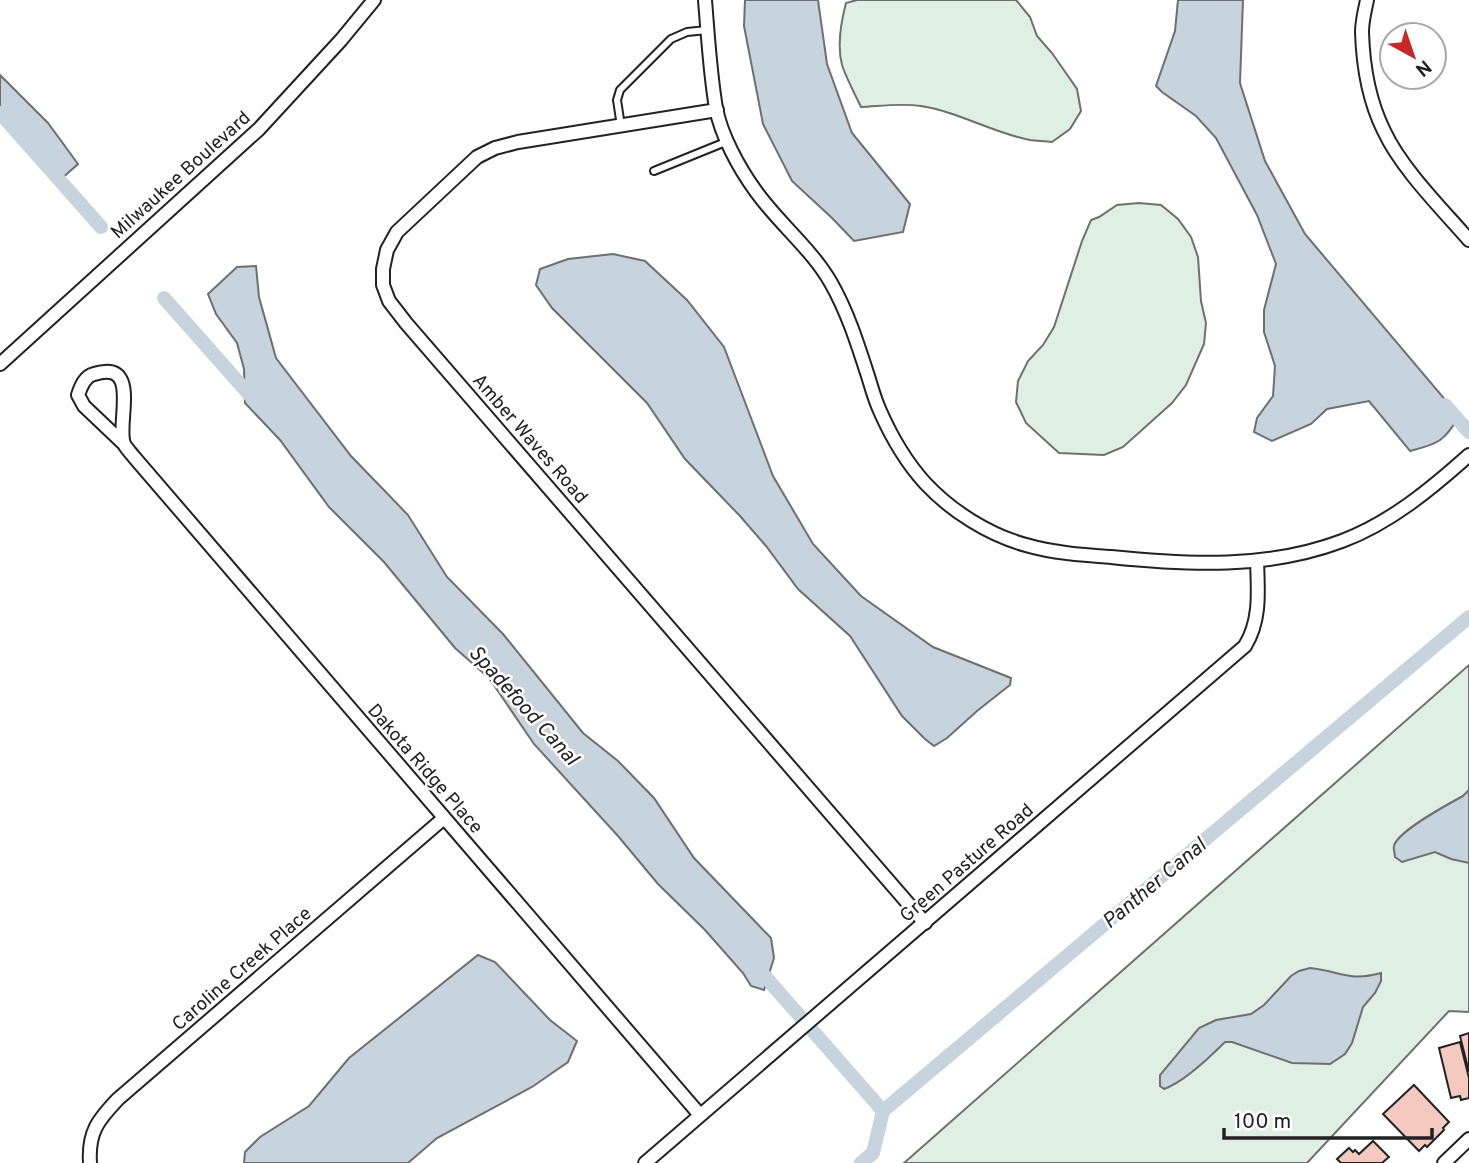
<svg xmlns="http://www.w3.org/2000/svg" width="1469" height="1163" font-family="Overpass,sans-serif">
  <rect width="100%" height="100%" fill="#fff"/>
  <g fill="#e0efe3" stroke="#6f6f6f" stroke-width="2">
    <path d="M 857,0 L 1016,0 L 1030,17 L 1037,36 L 1052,53 L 1077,89 L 1081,111 L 1070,129 L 1052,142 C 1045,141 1037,141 1030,140 C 993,133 959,112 921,106 C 901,103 881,106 861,107 C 855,94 847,80 842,65 C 837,46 841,22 846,3 Z"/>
    <polygon points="1139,203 1161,205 1178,219 1191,237 1198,257 1201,301 1206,323 1204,344 1186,385 1172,403 1123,447 1104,455 1059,453 1026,423 1016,402 1018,381 1028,361 1043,345 1054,327 1082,241 1091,220 1099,217 1117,205"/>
    <polygon points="1469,665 1469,1012 1449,1011 1307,1163 904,1163"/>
  </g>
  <g fill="#c7d3dd" stroke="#6f6f6f" stroke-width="2">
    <polygon points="745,0 818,0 827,64 852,133 910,204 903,232 854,241 832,218 792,181 763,124 744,26"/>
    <path d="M 1178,0 L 1243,0 L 1240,83 L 1265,161 L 1305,234 L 1459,416 C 1445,441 1438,444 1410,451 L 1369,401 L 1327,409 L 1311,424 L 1272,441 L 1254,432 L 1257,418 L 1273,396 L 1275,366 L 1264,332 L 1264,310 L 1276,264 L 1257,215 L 1216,138 L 1196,116 L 1162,92 L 1156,86 L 1175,31 Z"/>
    <polygon points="0,75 48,123 78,164 60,180 15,129 0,117"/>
    <polygon points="613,254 645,261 687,300 724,347 773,476 813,544 861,596 933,647 1011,678 1010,685 977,711 947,738 934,746 925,739 902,716 850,636 798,589 766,546 740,516 685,459 647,403 552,308 536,285 540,269 568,259"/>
    <polygon points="256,266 259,297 276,358 351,456 408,515 447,577 503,634 583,733 618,761 654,798 694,858 771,938 774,958 764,990 751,986 743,973 705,930 658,884 618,836 534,744 489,678 455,648 384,562 329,507 280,440 245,403 244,369 237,343 216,314 208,294 237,267"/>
    <path d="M 1469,790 L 1469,863 L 1451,859 L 1435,852 L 1402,862 L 1395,857 C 1395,853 1393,849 1394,846 C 1397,832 1450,803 1463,796 Z"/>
    <polygon points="478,955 495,962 550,1020 577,1041 568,1062 532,1087 437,1138 408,1163 244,1163 245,1152 260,1137 309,1106 349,1058"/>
    <path d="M 1310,968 C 1340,971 1348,982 1381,973 L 1381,981 L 1375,993 L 1363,1007 L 1352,1043 L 1345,1054 L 1330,1064 L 1292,1063 L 1232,1042 L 1225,1042 C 1210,1057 1184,1082 1164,1089 L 1160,1086 L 1160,1075 L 1199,1028 L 1216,1020 L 1251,1014 L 1264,1005 L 1291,976 L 1299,971 Z"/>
  </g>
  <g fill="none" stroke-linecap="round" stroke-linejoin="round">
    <g stroke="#c7d3dd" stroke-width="14">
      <polyline points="0,113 101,227"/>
      <polyline points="164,298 256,402"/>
      <polyline points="1445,405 1469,432"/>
      <polyline points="755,965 883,1111"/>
      <polyline points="861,1163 873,1153 883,1111 1469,617"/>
    </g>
  </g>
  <g fill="#f3c9c0" stroke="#222" stroke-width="2">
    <polygon points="1469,1033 1469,1072 1460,1036"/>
    <polygon points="1460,1042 1469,1078 1469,1098 1461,1100 1460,1096 1451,1098 1439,1048"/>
    <polygon points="1414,1085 1449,1122 1443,1128 1444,1130 1427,1147 1425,1145 1419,1151 1383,1114"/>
    <polygon points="1373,1141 1389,1157 1382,1163 1341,1163 1337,1159 1349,1148 1353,1152 1355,1150 1359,1154"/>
  </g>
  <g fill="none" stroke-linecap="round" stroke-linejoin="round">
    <defs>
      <g id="lane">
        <polyline points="621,126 617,100 620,90 671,39 687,32 707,30"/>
        <polyline points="654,171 728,141"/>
      </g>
      <g id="street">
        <path d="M 705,0 C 708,36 710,73 716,108 C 721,135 739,168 755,190 C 778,223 811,248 831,283 C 847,311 857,342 867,373 C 871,385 874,398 880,411 C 891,436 906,462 925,483 C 951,511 989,535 1026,545 C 1053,553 1083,555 1111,557 C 1188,565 1268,569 1342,541 C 1390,523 1431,489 1469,455"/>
        <path d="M 1367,0 C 1365,10 1362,21 1362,32 C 1363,65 1369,101 1384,131 C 1401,168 1442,209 1469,240"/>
        <polyline points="717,110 518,142 495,148 477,157 397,232 387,250 383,269 383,285 389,301 406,323 925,923"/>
        <polyline points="0,364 259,129 341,40 374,0"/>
        <path d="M 124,444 L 84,406 L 78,395 C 81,386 85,376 94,374 C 142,359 116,423 124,444 C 126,448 131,453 134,457 L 700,1115"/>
        <path d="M 90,1163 C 88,1132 98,1120 118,1099 L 444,818"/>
        <path d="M 645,1163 L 1245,646 C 1261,620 1258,591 1257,561"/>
        <polyline points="1444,1163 1469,1139"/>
      </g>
    </defs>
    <use href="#lane" stroke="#222" stroke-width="10"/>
    <use href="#street" stroke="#222" stroke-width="16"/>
    <use href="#lane" stroke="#fff" stroke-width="6"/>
    <use href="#street" stroke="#fff" stroke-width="12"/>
  </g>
  <g text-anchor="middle" stroke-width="5" stroke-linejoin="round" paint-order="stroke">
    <g font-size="19" fill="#222" stroke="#fff">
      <text transform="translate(180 174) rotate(-42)" y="7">Milwaukee Boulevard</text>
      <text transform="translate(531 438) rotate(49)" y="7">Amber Waves Road</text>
      <text transform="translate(426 768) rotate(49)" y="7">Dakota Ridge Place</text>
      <text transform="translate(966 862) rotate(-41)" y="7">Green Pasture Road</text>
      <text transform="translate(241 968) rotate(-41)" y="7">Caroline Creek Place</text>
    </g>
    <g font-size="21" font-style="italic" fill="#222" stroke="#fff">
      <text transform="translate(524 705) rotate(48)" y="7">Spadefood Canal</text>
      <text transform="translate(1154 883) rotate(-40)" y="7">Panther Canal</text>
    </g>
  </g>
  <g transform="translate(1413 56) rotate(140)"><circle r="33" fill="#ffffff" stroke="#a7a7a7" stroke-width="2"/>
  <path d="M0-5L12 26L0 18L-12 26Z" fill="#c62828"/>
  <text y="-10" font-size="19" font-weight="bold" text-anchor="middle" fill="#222222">N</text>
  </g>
  <path d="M1224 1128v10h208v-10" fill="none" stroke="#222222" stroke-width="3.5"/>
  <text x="1234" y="1128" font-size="21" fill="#222222" stroke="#ffffff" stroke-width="5" paint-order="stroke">100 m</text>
</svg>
